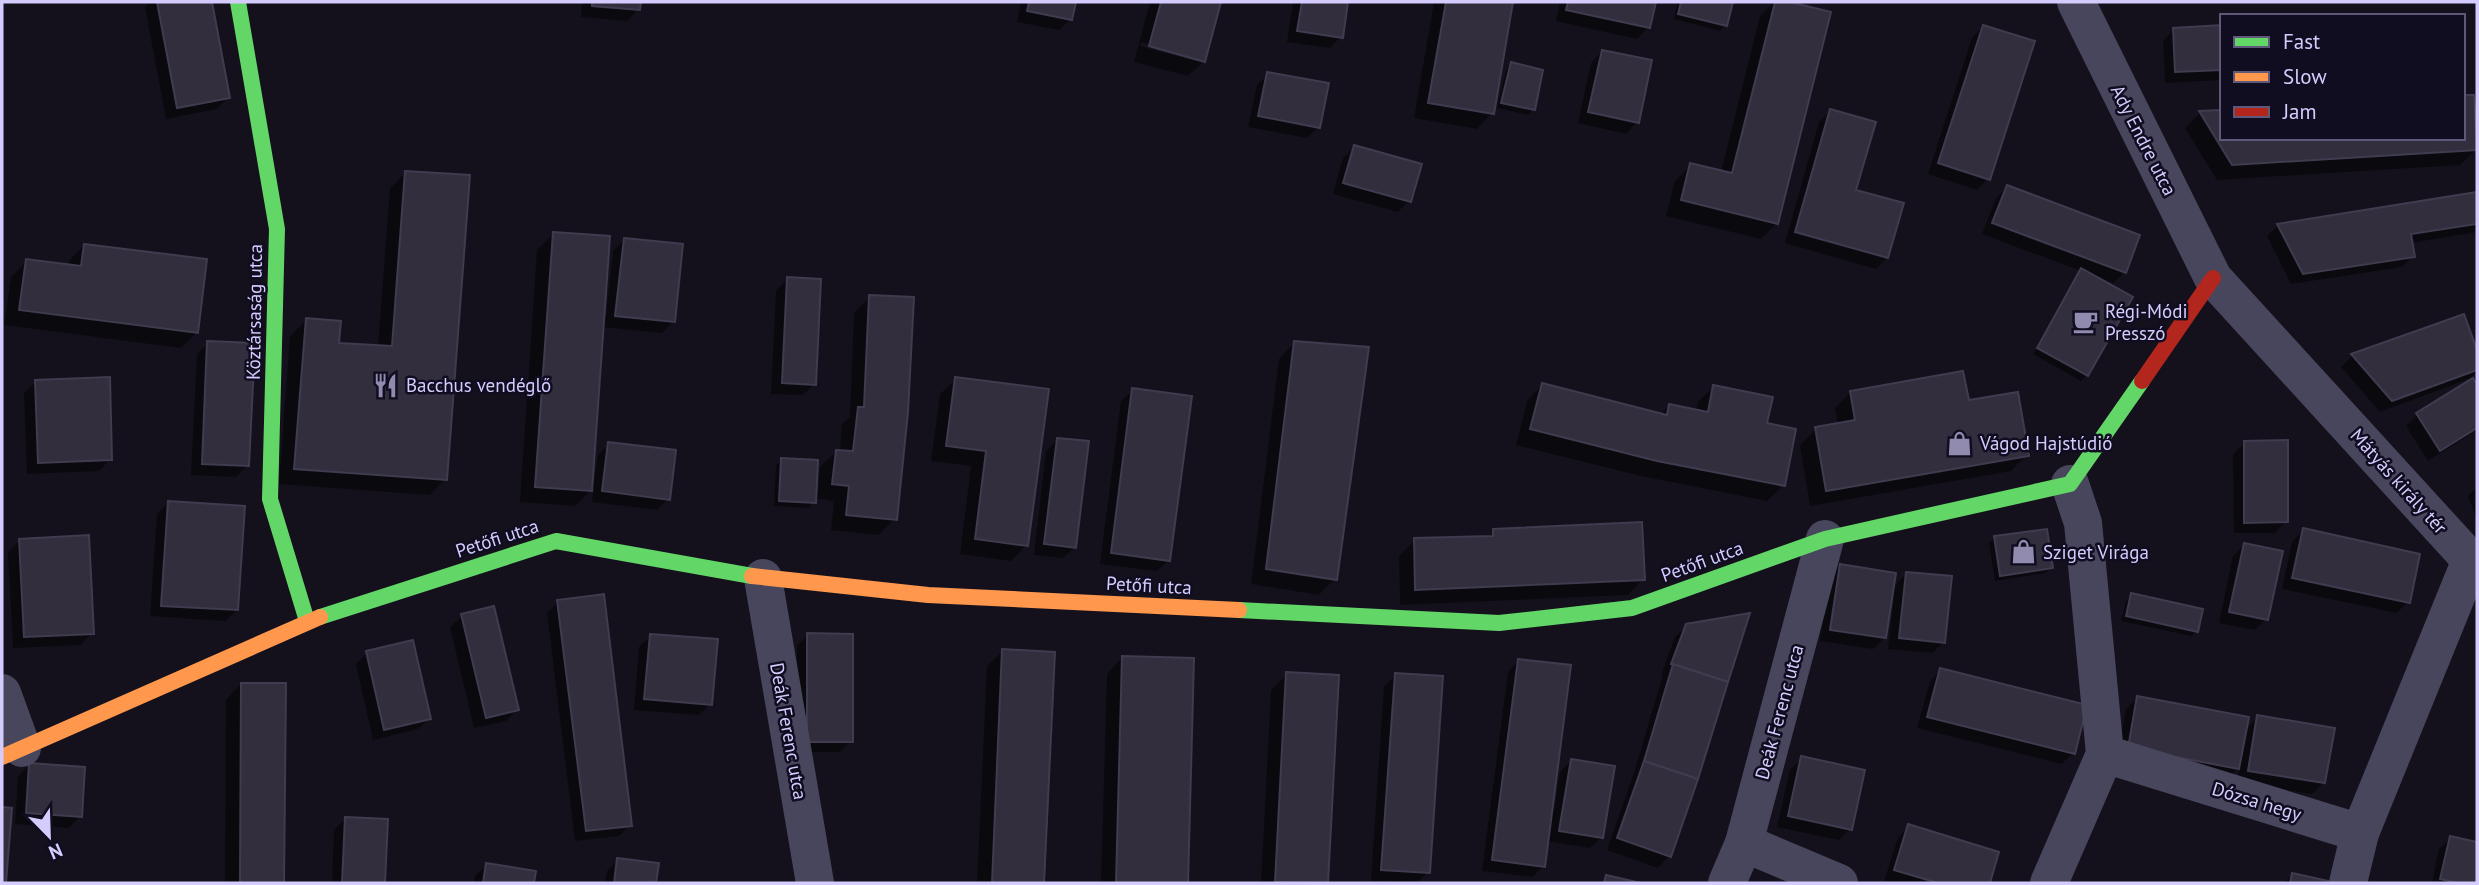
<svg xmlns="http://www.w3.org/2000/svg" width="2479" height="885" font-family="'PT Sans',sans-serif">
  <rect width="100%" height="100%" fill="#14111c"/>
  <g fill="#0007" fill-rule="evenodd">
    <polygon points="151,2 210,2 228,98 217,109 166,119 145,7"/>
    <polygon points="582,2 639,2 638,9 627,21 581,17"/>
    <polygon points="1021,2 1074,2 1071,19 1059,30 1017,22"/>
    <path d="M 1150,2 L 1219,2 L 1204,61 L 1188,76 L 1134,62 ZM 1141,42 L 1195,57 L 1195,61 L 1140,46 Z"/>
    <polygon points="1293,2 1346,2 1341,37 1330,48 1287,42"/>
    <polygon points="1434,2 1511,2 1492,113 1477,129 1414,118"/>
    <polygon points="1560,2 1654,2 1648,27 1637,39 1556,21"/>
    <polygon points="1678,2 1731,2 1725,25 1720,31 1674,19"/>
    <polygon points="1774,2 1829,13 1777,223 1761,239 1666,216 1675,181 1691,165 1721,172 1760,16"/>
    <polygon points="1983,26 1988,179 1977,190 1928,174 1972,38"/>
    <polygon points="2222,27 2222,80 2165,83 2163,41 2174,29"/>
    <polygon points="1602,51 1637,122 1626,134 1578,123 1591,63"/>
    <polygon points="1511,64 1533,109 1528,115 1497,108 1506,70"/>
    <polygon points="1268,74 1319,127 1307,138 1248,127 1257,85"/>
    <polygon points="1830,111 1854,191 1887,258 1876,269 1785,243 1819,122"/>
    <polygon points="2222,112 2222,138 2476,150 2460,165 2217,180 2185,128 2200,113"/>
    <polygon points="1354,147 1409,201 1398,212 1333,194 1343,158"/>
    <polygon points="405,173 445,479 430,495 279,484 290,336 306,320 337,344 378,347 390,188"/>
    <polygon points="2007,187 2125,272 2113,283 2099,278 2098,280 2130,297 2087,375 2081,381 2033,354 2076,276 2081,271 1982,234 1996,198"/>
    <polygon points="2477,194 2477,232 2411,243 2413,256 2402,267 2291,284 2267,236 2278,225"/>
    <polygon points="553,234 603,316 606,316 613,251 624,240 674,321 662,333 602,327 591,483 594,483 598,455 609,444 668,499 657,510 592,502 594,487 575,506 520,502 537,250"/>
    <polygon points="84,245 197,332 181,348 4,325 11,277 27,261 68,266 69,261"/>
    <polygon points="788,279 815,384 803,395 771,394 776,290"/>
    <polygon points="870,297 895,519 879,535 831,530 834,501 814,498 809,508 774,506 776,465 782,460 815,493 818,493 820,467 836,452 840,452 842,424 850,417 854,313"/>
    <polygon points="2463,316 2477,355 2477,371 2471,378 2380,412 2341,367 2352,356"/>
    <polygon points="208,343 247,466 236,477 191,475 197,354"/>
    <polygon points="1294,343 1335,579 1319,595 1251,584 1279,359"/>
    <polygon points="956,379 1027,545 1011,561 960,554 971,466 931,461 940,394"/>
    <polygon points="2472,380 2477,388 2477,430 2428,461 2406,426 2417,415"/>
    <polygon points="36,381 111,459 99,471 27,474 24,393"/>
    <polygon points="1542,385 1660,415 1669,406 1696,411 1698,402 1714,386 1765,425 1783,486 1767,501 1641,476 1516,445 1527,401"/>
    <polygon points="1133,390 1169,560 1157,571 1100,564 1121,401"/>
    <polygon points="1851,392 1967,402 2027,455 2011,471 1810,506 1800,445 1816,429 1838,425 1835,408"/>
    <polygon points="1057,440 1075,547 1063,558 1034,555 1046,451"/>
    <polygon points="2245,443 2286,521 2275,533 2234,533 2233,454"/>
    <polygon points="2477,487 2477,520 2468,496"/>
    <polygon points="168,503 237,610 225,621 150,616 157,514"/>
    <polygon points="2303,530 2408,602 2397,613 2282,589 2292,542"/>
    <polygon points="1494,531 1643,579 1628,595 1400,605 1399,556 1415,540 1486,538"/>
    <polygon points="1995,538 2051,568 2045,573 1995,581 1989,543"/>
    <polygon points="19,541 92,633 81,645 13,648 8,552"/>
    <polygon points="2244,545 2266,619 2255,630 2219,623 2233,556"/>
    <polygon points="1841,566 1892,588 1906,574 1944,642 1932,653 1888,649 1894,597 1891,597 1884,638 1873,649 1820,641 1829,577"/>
    <polygon points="2131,595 2197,631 2191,636 2121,621 2126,601"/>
    <polygon points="558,602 630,825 619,836 575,841 547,613"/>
    <polygon points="462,616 517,710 506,721 474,728 450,627"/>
    <polygon points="1687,626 1669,856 1658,868 1607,850 1634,773 1663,675 1661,675 1675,637"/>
    <polygon points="808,635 851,741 840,752 796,752 797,646"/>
    <polygon points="651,636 711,704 699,715 634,710 639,647"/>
    <polygon points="1003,651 1053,653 1042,883 977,883 987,666"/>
    <polygon points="367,653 430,718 418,729 373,740 356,664"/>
    <polygon points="1122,658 1192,659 1186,883 1101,883 1107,674"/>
    <polygon points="1519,660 1551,811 1554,811 1560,772 1572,760 1602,837 1590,848 1547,841 1544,866 1532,877 1482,871 1508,672"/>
    <polygon points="1941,670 2073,753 2062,764 1917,728 1930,681"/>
    <polygon points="1287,674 1337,676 1327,883 1261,883 1271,690"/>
    <polygon points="1396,675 1428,872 1417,883 1371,881 1384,686"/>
    <polygon points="241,684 284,685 283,883 225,883 226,700"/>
    <polygon points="2137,698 2245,730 2258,717 2324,782 2312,794 2237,782 2240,766 2227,779 2117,759 2126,709"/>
    <polygon points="1802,758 1850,829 1839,840 1777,827 1790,770"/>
    <polygon points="30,764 80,816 69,828 15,824 18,776"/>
    <polygon points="345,819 386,820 383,883 332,883 334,830"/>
    <polygon points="1909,826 1997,853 1988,883 1892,883 1884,881 1898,838"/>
    <polygon points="2451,838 2477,844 2477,883 2432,883 2439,849"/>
    <polygon points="618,860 657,865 654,883 605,883 607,871"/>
    <polygon points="487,865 534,872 533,883 474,883 475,876"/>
    <polygon points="2292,875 2331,883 2284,883"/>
  </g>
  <g fill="#322e3e" stroke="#403b4f" stroke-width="2">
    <polygon points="157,2 212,2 230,98 177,108"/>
    <polygon points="592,2 641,2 640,10 592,6"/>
    <polygon points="1029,2 1076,2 1072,20 1027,11"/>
    <polygon points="1161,2 1221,2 1205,62 1149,46"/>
    <polygon points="1302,2 1348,2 1343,38 1297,31"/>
    <polygon points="1446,2 1513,2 1494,114 1428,103"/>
    <polygon points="1568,2 1656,2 1650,28 1566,10"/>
    <polygon points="1681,2 1733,2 1727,26 1678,14"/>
    <polygon points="1775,2 1790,2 1831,12 1778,224 1681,200 1690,163 1732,173"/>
    <polygon points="1983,25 2035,41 1990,180 1938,163"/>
    <polygon points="2222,25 2222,70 2175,72 2173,28"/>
    <polygon points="1602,50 1652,60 1639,123 1588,112"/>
    <polygon points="1511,62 1543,70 1535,110 1501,103"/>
    <polygon points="1267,72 1329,83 1320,128 1258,116"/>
    <polygon points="2463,95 2474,95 2477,150 2232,165 2199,111 2222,110 2222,138 2463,138"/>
    <polygon points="1830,109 1876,122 1856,190 1904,203 1888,258 1795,232"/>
    <polygon points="1354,145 1422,164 1411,202 1343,183"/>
    <polygon points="405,171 470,175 447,480 294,469 306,318 341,321 339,343 392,346"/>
    <polygon points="2007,185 2140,235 2126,273 1992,223"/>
    <polygon points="2477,192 2477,224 2411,234 2415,257 2303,274 2277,224"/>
    <polygon points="553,232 610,236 592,491 535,487"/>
    <polygon points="624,238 683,244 675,322 615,316"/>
    <polygon points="84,244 207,259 198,333 19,310 26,259 81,266"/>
    <polygon points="2081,268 2133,297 2088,376 2037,348"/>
    <polygon points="787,277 821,279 816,385 782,383"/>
    <polygon points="869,295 914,297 908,412 897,520 846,515 849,486 832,484 836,450 853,451 858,407 864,407"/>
    <polygon points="2464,314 2477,350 2477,370 2392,401 2351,354"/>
    <polygon points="207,341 255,343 249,466 202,464"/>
    <polygon points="1294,341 1369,347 1337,580 1266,569"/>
    <polygon points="1963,371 1969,400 2018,392 2029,456 1826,491 1815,427 1855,420 1850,391"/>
    <polygon points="110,377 112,460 38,463 35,380"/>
    <polygon points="955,377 1049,389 1028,546 975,539 986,451 946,446"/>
    <polygon points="2473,378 2477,385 2477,428 2440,451 2416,413"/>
    <polygon points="1542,383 1667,415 1669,404 1708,412 1713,385 1773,397 1767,423 1796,429 1785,486 1657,461 1530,429"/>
    <polygon points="1132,388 1192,396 1170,561 1111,553"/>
    <polygon points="1057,438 1089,441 1076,548 1044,544"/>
    <polygon points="2288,440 2288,522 2244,523 2244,441"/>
    <polygon points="608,442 676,450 670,500 602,491"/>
    <polygon points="781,458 818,460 816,503 779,501"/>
    <polygon points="168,501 245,506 238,610 161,606"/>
    <polygon points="1642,522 1645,580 1415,590 1414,538 1493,536 1493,529"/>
    <polygon points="2303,528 2420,554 2410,603 2292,578"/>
    <polygon points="2047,529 2053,568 2000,576 1994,536"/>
    <polygon points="89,535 94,634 24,637 19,539"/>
    <polygon points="2244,543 2283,551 2268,620 2229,612"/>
    <polygon points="1840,564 1896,573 1886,638 1830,630"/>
    <polygon points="1906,572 1952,576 1945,643 1899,638"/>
    <polygon points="2131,593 2203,609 2198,632 2126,616"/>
    <polygon points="604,594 632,826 586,831 557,600"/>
    <polygon points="494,606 519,710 486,718 461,614"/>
    <polygon points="1750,613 1728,682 1671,664 1686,624"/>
    <polygon points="807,633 853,634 853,742 807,742"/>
    <polygon points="650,634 718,639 712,705 644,699"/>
    <polygon points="413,640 431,719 384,730 366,651"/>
    <polygon points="1002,649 1055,652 1044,883 992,883"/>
    <polygon points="1122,656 1194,658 1188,883 1116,883"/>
    <polygon points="1518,659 1571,665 1545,867 1492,860"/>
    <polygon points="1673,664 1728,682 1698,779 1644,761"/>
    <polygon points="1940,668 2087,705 2075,754 1927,717"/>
    <polygon points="1286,672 1339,675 1328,883 1275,882"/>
    <polygon points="1395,673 1443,676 1430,873 1381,870"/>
    <polygon points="241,683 286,683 284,883 240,883"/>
    <polygon points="2137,696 2249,717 2239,769 2128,748"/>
    <polygon points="2257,715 2335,728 2325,783 2248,771"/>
    <polygon points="1801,756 1865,770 1852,830 1788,816"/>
    <polygon points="1571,759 1615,766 1603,838 1559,831"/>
    <polygon points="1644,761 1698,779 1671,857 1617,838"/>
    <polygon points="29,763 85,767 82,817 26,813"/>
    <polygon points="2,807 12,808 6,883 2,883"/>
    <polygon points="345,817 388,819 385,883 342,883"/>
    <polygon points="1908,824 1999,852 1990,883 1938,883 1894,870"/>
    <polygon points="2450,836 2477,842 2477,883 2458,883 2440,879"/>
    <polygon points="617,858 659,863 656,883 614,883"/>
    <polygon points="486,863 536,871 534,883 483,883"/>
    <polygon points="2292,873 2333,882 2333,883 2290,883"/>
    <polygon points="1606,875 1641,883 1604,883"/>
  </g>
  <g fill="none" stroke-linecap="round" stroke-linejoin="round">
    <g stroke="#48465c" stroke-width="38">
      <polyline points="2076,2 2213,278 2477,567"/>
      <polyline points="763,578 815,883"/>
      <polyline points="2,693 22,748"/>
      <polyline points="2105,754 2360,833 2348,883"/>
      <polyline points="2360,833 2471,560"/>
      <polyline points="1744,843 1839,883"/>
      <polyline points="1727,883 1744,843 1825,539"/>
      <polyline points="2049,883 2105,754 2083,523 2070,484"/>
    </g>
    <g stroke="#63d668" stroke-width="16">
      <polyline points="238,2 277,229 270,499 307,621"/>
      <polyline points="1239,610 1499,623 1632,608 1825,539 2070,484 2142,381"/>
      <polyline points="320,617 556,541 752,576"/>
    </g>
    <g stroke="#ff974d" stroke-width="16">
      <polyline points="752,576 928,595 1239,610"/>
      <polyline points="2,757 320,617"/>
    </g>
    <polyline stroke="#b3261e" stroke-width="16" points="2142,381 2213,278"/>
  </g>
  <defs>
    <symbol id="cafe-bare" viewBox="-9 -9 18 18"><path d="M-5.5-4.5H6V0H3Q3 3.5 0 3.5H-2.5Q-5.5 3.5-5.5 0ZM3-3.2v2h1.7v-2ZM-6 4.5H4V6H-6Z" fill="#918baf" stroke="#110d20" stroke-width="2.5" paint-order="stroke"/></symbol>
    <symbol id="restaurant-bare" viewBox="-9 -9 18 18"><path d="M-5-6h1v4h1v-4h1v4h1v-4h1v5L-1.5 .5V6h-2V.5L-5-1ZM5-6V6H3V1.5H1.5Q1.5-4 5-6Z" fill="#918baf" stroke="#110d20" stroke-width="2.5" paint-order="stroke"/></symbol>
    <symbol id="shop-bare" viewBox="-9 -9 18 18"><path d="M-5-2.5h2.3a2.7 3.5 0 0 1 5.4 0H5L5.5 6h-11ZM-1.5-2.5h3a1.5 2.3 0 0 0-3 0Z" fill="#918baf" stroke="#110d20" stroke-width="2.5" paint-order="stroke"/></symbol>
  </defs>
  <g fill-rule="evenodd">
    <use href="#cafe-bare" x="2068" y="304" width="35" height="35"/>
    <use href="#restaurant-bare" x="368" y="368" width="35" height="35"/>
    <use href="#shop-bare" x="1942" y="426" width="35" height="35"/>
    <use href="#shop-bare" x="2006" y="534" width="35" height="35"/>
  </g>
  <g text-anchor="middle" stroke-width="5" stroke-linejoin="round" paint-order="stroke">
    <g font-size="19" fill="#d5ccfe" stroke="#110d20">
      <text transform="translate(2144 140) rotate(63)" y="7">Ady Endre utca</text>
      <text transform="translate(254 312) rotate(-89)" y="7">Köztársaság utca</text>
      <text transform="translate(2399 481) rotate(48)" y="7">Mátyás király tér</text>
      <text transform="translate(497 538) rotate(-18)" y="7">Petőfi utca</text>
      <text transform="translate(1702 561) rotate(-20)" y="7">Petőfi utca</text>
      <text transform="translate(1149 585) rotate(3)" y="7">Petőfi utca</text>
      <text transform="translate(1779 712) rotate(-75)" y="7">Deák Ferenc utca</text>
      <text transform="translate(789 731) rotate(80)" y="7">Deák Ferenc utca</text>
      <text transform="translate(2257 801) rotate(17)" y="7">Dózsa hegy</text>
    </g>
    <g font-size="19" fill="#d5ccfe" stroke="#110d20" text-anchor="start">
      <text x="2105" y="318">Régi-Módi<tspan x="2105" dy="22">Presszó</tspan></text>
      <text x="406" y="392">Bacchus vendéglő</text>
      <text x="1980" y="450">Vágod Hajstúdió</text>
      <text x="2043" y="559">Sziget Virága</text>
    </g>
  </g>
  <rect width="2479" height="885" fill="none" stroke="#d5ccfe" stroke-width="7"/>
  <rect x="2220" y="14" width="245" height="126" fill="#110d20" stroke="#5f5979" stroke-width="2"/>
  <rect x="2234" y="37" width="35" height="10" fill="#63d668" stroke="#5f5979" stroke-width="2"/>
  <text x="2283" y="49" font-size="21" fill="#d5ccfe">Fast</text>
  <rect x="2234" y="72" width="35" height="10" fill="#ff974d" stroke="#5f5979" stroke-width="2"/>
  <text x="2283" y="84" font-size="21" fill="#d5ccfe">Slow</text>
  <rect x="2234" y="107" width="35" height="10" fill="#b3261e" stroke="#5f5979" stroke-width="2"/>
  <text x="2283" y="119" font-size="21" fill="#d5ccfe">Jam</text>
  <g transform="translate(49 836) rotate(157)" stroke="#110d20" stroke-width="5" paint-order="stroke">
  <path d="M0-5L12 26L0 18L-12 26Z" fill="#d5ccfe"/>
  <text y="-10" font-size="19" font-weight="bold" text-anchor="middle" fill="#d5ccfe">N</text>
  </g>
</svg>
